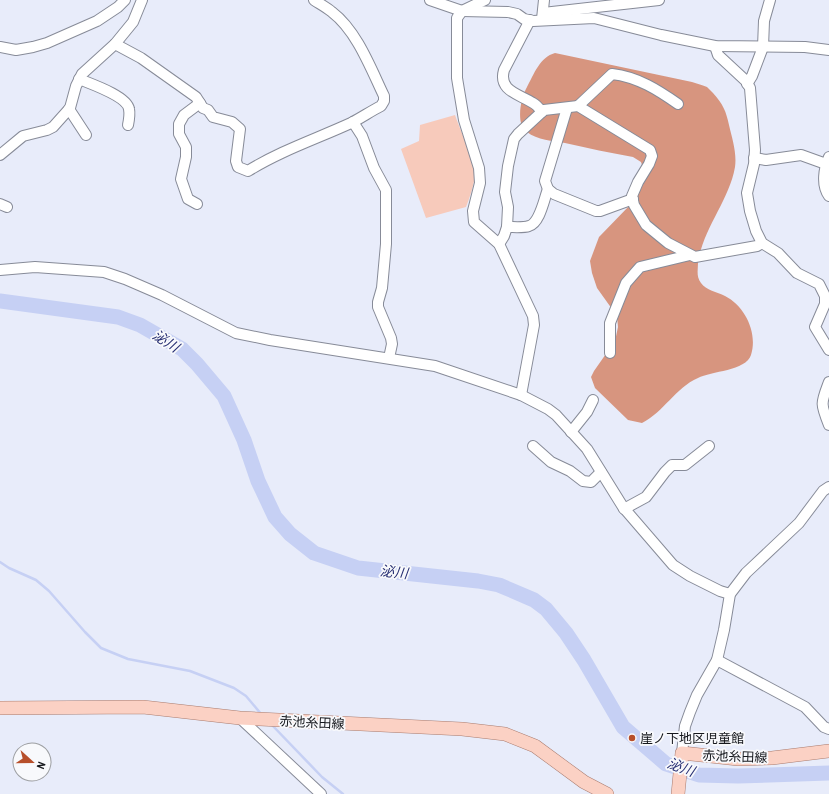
<svg xmlns="http://www.w3.org/2000/svg" width="829" height="794" font-family="'Archivo Narrow','Noto Sans JP',sans-serif">
  <rect width="100%" height="100%" fill="#e8ecfa"/>
  <path fill="#f7cabb" d="M 455,115 C 460,130 476,162 475,177 C 473,187 470,197 466,207 L 426,218 L 401,149 L 419,141 L 420,125 Z"/>
  <path fill="#d7957f" d="M 555,53 L 692,82 C 697,84 703,85 707,87 C 709,89 711,91 713,93 C 723,104 726,111 729,125 C 732,138 737,153 735,167 C 729,201 703,228 698,263 C 698,269 696,277 701,283 C 706,290 717,292 725,296 C 745,306 758,333 751,355 C 746,371 711,371 698,378 C 675,388 664,412 642,423 L 628,420 L 595,388 L 591,377 L 594,371 L 615,341 L 618,327 L 617,316 L 597,288 L 592,273 L 590,261 L 599,237 L 631,204 L 644,183 L 645,174 L 641,162 L 633,157 C 610,153 588,148 565,143 C 553,141 537,140 527,132 C 515,124 521,97 527,87 C 534,74 540,57 555,53 Z"/>
  <g fill="none" stroke-linecap="round" stroke-linejoin="round">
    <g stroke="#c6d0f4" stroke-width="2.5">
      <polyline points="0,562 9,568 36,580 49,591 85,632 101,648 128,659 190,671 234,688 246,696 262,715"/>
      <polyline points="271,724 322,777 343,794"/>
    </g>
    <polyline stroke="#c6d0f4" stroke-width="15" points="0,301 118,317 140,325 182,349 197,364 224,396 244,440 258,481 275,517 290,534 314,553 358,568 478,581 499,585 534,600 546,609 566,633 584,660 623,727 666,764 699,775 738,776 829,773"/>
    <defs>
      <g id="minor">
        <polyline points="430,0 462,11 508,12 517,14 524,19 533,21 594,18 661,35 715,46 805,47 829,50"/>
        <polyline points="485,0 462,11 457,18 457,78 464,120 479,168 480,183 473,211 474,222 499,244 533,316 534,325 521,395"/>
        <polyline points="543,13 659,0"/>
        <polyline points="542,19 544,0"/>
        <path d="M 530,20 L 504,70 C 498,91 519,94 533,103 C 537,105 539,108 542,112"/>
        <path d="M 115,44 L 141,58 L 196,97 L 203,108 L 208,110 L 213,117 L 232,122 L 240,129 L 236,161 L 238,167 L 248,171 C 280,151 316,139 351,123 C 361,118 371,111 381,106 L 384,101 L 384,96 C 371,69 357,31 332,12 C 326,7 320,4 314,0"/>
        <polyline points="715,46 718,55 746,81 750,88 755,150 754,164 747,193 750,211 756,231 762,243 778,253 797,273 819,284 825,296 825,304 815,327 829,350"/>
        <polyline points="0,47 16,50 33,47 47,43 97,21 118,7 125,0"/>
        <path d="M 79,79 C 91,84 127,96 129,109 C 130,114 129,120 128,125"/>
        <polyline points="747,84 752,76 763,47 764,21 770,0"/>
        <path d="M 578,106 L 612,74 C 638,77 658,90 678,104"/>
        <polyline points="567,108 545,181 548,189 554,194 596,211 600,211 633,199"/>
        <polyline points="69,109 86,135"/>
        <polyline points="353,122 362,136 374,168 386,190 386,244 382,288 378,302 378,307 391,338 392,344 389,358"/>
        <polyline points="0,155 23,136 47,130 53,127 70,108 76,86 82,74 115,44 133,22 142,0"/>
        <path d="M 829,157 C 824,168 821,185 829,196"/>
        <polyline points="754,158 766,160 801,155 826,164"/>
        <polyline points="0,204 7,207"/>
        <polyline points="197,204 188,199 181,179 186,157 186,147 179,134 179,124 184,115 200,103"/>
        <path d="M 507,227 C 514,227 523,228 529,226 C 540,223 544,199 548,189"/>
        <polyline points="499,244 504,236 507,227 508,207 505,192 508,166 514,139 518,134 544,110 578,106 650,150 652,156 649,164 638,182 632,196 634,205 646,225 668,243 695,257 757,246 762,243"/>
        <polyline points="0,270 35,267 104,272 125,279 162,295 236,333 270,340 435,366 521,395 548,409 556,415 587,449 623,507 673,565 690,576 720,591 730,594"/>
        <polyline points="610,353 610,323 626,283 640,267 690,255"/>
        <path d="M 829,382 C 821,403 820,403 829,425"/>
        <polyline points="571,432 587,412 593,400"/>
        <polyline points="533,446 551,462 570,471 583,481 591,482 601,472"/>
        <polyline points="624,509 646,497 665,472 672,465 685,465 709,446"/>
        <polyline points="717,660 805,707 824,727 829,729"/>
        <polyline points="240,718 321,794"/>
        <polyline points="682,753 685,726 690,712 697,695 717,660 724,630 730,594 746,573 799,523 823,491 829,487"/>
      </g>
      <g id="major">
        <polyline points="0,708 143,707 240,718 462,729 505,734 535,746 584,782 607,794"/>
        <polyline points="678,794 682,753 738,759 772,758 829,751"/>
      </g>
    </defs>
    <use href="#minor" stroke="#878b98" stroke-width="12"/>
    <use href="#major" stroke="#a97c6f" stroke-width="14"/>
    <use href="#minor" stroke="#fff" stroke-width="10"/>
    <use href="#major" stroke="#fbd1c4" stroke-width="13"/>
  </g>
  <circle fill="#b74f2b" stroke="#f8f9fc" stroke-width="1.5" cx="632" cy="738" r="4"/>
  <g text-anchor="middle" stroke-width="3.5" stroke-linejoin="round" paint-order="stroke">
    <g font-size="13" fill="#15171c" stroke="#f8f9fc">
      <text transform="translate(312 722) rotate(3)" y="5">赤池糸田線</text>
      <text transform="translate(735 756) rotate(2)" y="5">赤池糸田線</text>
    </g>
    <g font-size="13" fill="#15171c" stroke="#f8f9fc" text-anchor="start">
      <text x="640" y="743">崖ノ下地区児童館</text>
    </g>
    <g font-size="14" font-style="italic" fill="#272f73" stroke="#f8f9fc">
      <text transform="translate(166 341) rotate(32)" y="5">泌川</text>
      <text transform="translate(394 572) rotate(6)" y="5">泌川</text>
      <text transform="translate(681 767) rotate(20)" y="5">泌川</text>
    </g>
  </g>
  <g transform="translate(32 762) rotate(111)"><circle r="19" fill="#f8f9fc" stroke="#9d9fa2"/>
  <path d="M0-3L7 15L0 10L-7 15Z" fill="#b74f2b"/>
  <text y="-6" font-size="11" font-weight="bold" text-anchor="middle" fill="#15171c">N</text>
  </g>
</svg>
